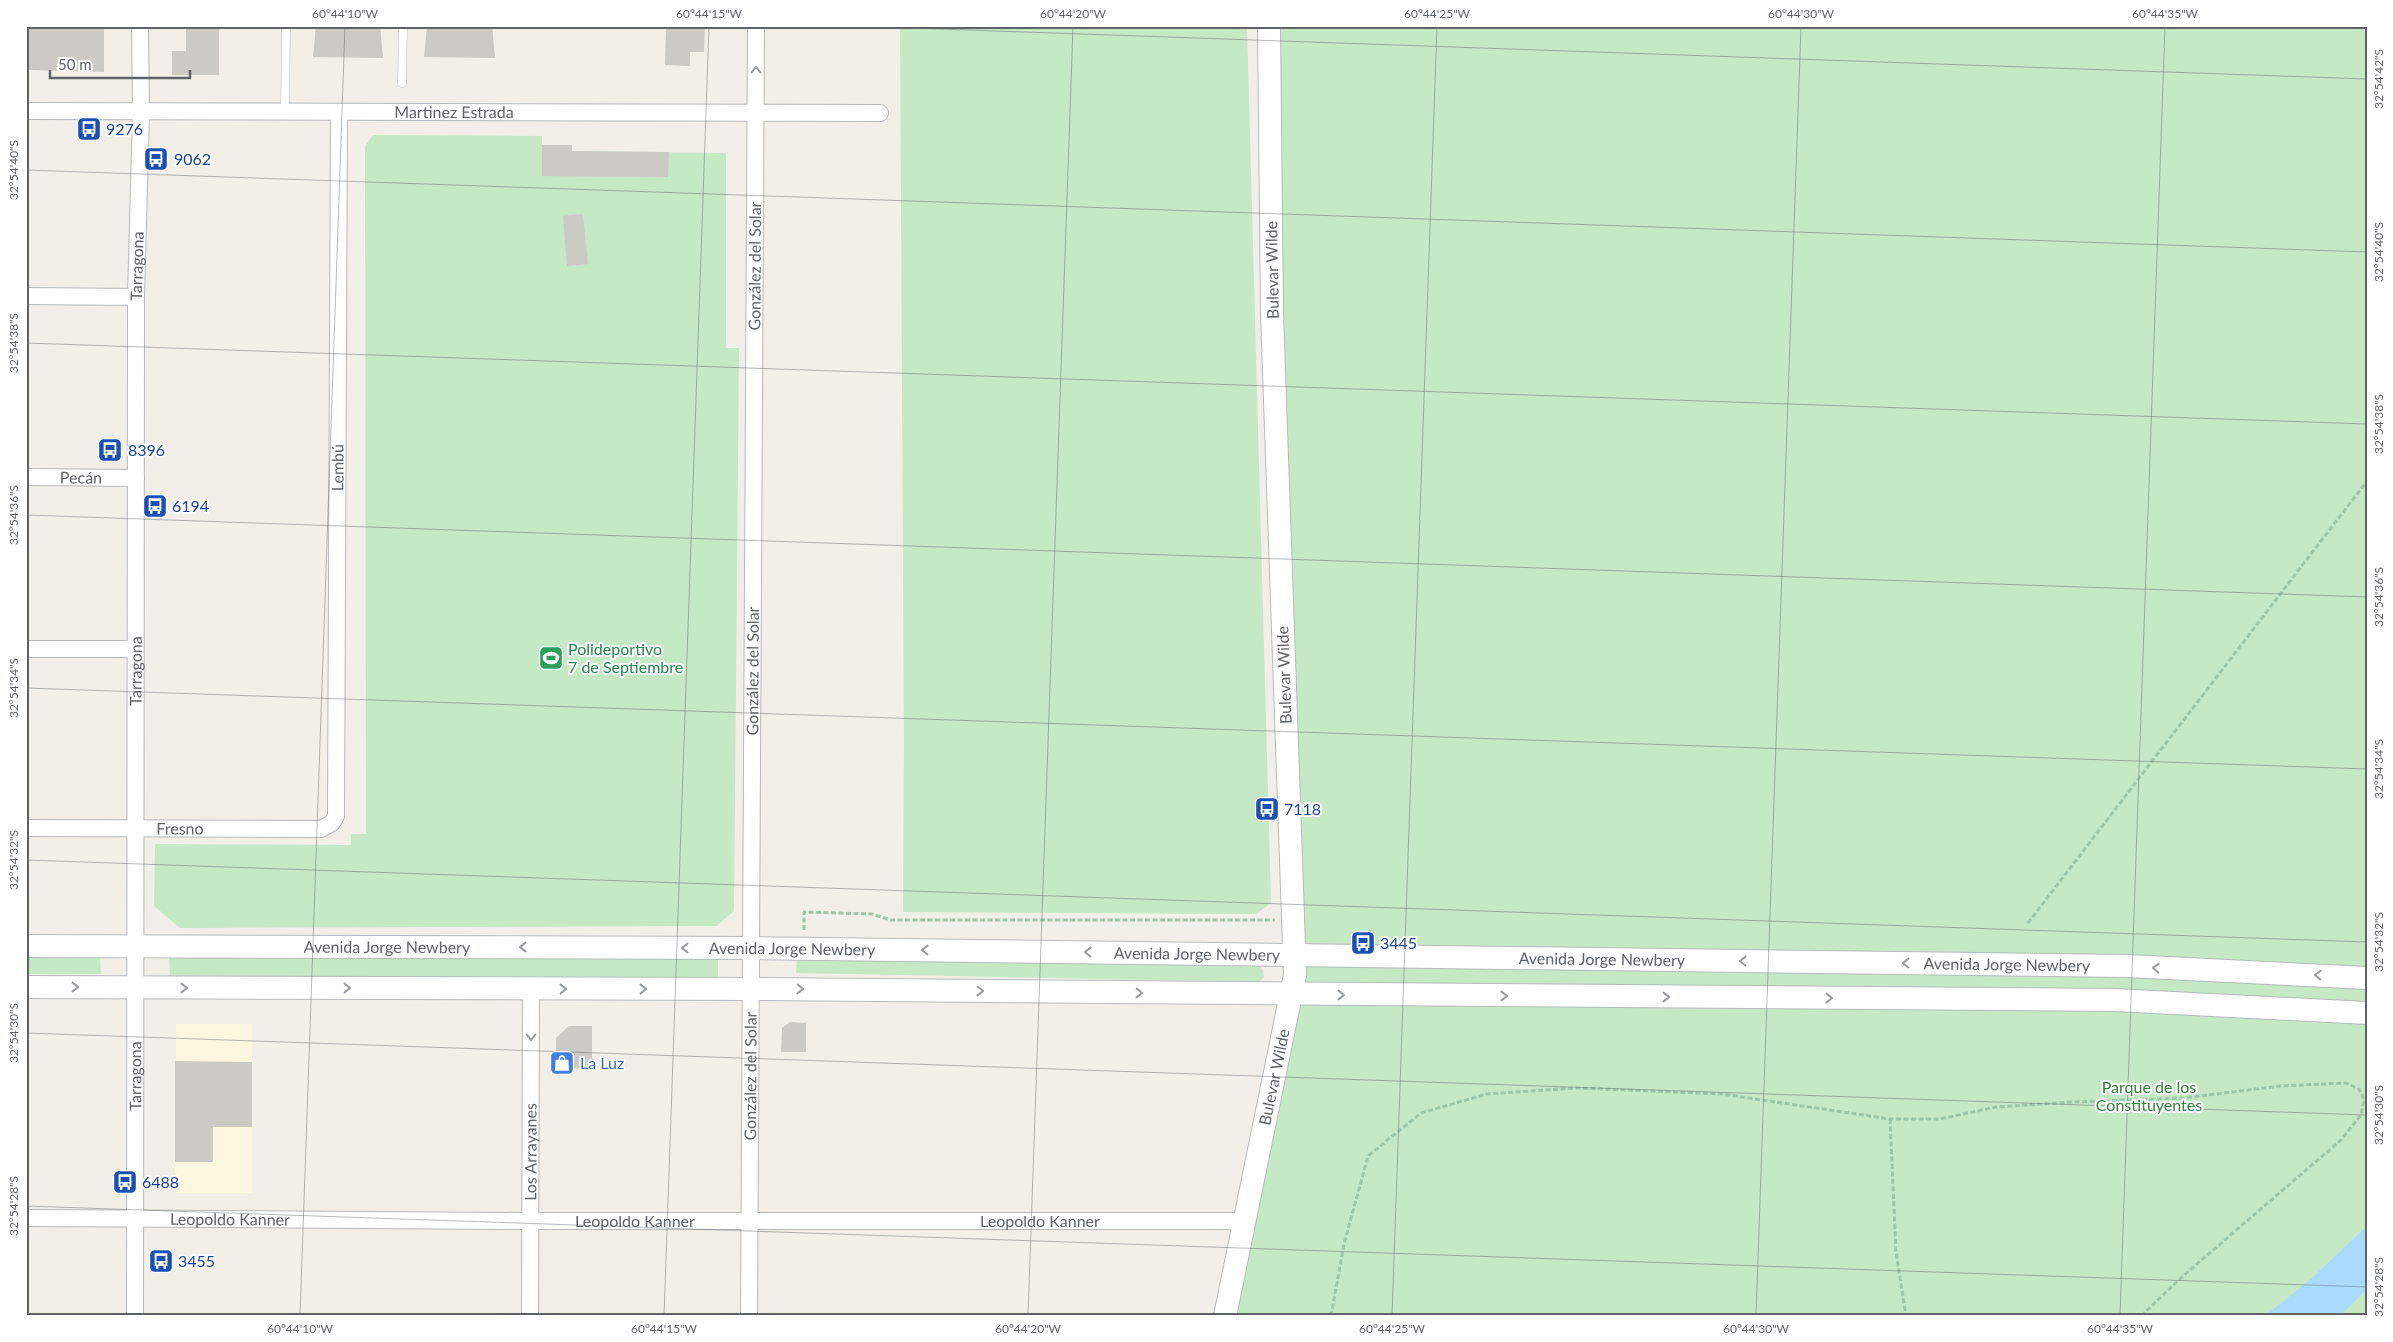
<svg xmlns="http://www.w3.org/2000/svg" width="2393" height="1342" font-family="Lato,sans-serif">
  <rect width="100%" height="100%" fill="#f1efe8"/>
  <polygon fill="#fef7e0" points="176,1024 252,1024 252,1193 175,1193"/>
  <g fill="#c5e8c5">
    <polygon points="900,26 1247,26 1271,903 1256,914 903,912 904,743"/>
    <polygon points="1269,26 2367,26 2367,1316 1225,1316 1292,994"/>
    <polygon points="373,135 542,136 542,145 572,145 572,151 726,153 726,348 739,348 734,911 716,926 180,928 154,906 155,844 351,845 351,834 366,834 365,146"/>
    <polygon points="26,957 100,957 101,974 26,974"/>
    <polygon points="169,957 718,958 718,977 170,976"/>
    <polygon points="797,957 1258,965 1263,970 1264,978 1258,982 796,973"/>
  </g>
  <polygon fill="#aadaff" points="2367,1226 2367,1289 2340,1316 2265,1316 2312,1278"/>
  <g fill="#cccac5">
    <polygon points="29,26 104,26 104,72 28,70"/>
    <polygon points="186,26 219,26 219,75 172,75 172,51 186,51"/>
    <polygon points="316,26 380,26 383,58 313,57"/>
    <polygon points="427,26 492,26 495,58 424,57"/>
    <polygon points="666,26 705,26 704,52 690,52 690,66 665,65"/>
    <polygon points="542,145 572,145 572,151 669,152 668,177 542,176"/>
    <polygon points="583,214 588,264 567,266 563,216"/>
    <polygon points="790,1022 806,1023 806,1052 781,1052 782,1028"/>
    <polygon points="569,1026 592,1026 592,1068 556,1068 556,1038"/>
    <polygon points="175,1061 252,1062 252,1127 213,1127 213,1162 175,1162"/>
  </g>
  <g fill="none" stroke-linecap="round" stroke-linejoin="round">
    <defs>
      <g id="lane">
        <polyline points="402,83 403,26"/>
        <polyline points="285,112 286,26"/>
      </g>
      <g id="street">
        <path id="s1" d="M 26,111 L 880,113"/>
        <polyline points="26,296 136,297"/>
        <path id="s2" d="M 26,477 L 136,478"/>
        <polyline points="26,649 135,649"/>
        <path id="s3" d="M 26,828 L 321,829 L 332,823 L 336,816 L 339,112"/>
        <path id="s4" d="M 26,1218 L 530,1221 L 1244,1221"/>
        <path id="s5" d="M 135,1316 L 136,297 L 141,112 L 140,26"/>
        <path id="s6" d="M 530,1316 L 531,989"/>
        <path id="s7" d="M 749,1316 L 756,26"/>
      </g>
      <g id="secondary">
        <path id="s8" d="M 26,946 L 752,948 L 2127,966 L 2367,978"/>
        <polyline points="26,987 752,989 2115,1000 2367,1013"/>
        <path id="s9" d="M 1225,1316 L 1295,975 L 1272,314 L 1269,26"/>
      </g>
    </defs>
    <use href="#lane" stroke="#b5b8bc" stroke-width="9"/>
    <use href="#street" stroke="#b5b8bc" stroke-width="18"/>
    <use href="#secondary" stroke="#b6babf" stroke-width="24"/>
    <g stroke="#9cc7a9" stroke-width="3" stroke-dasharray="5 2.5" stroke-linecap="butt">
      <polyline points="2028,923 2367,481"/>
      <polyline points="804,930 804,912 872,914 891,920 1275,920"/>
      <polyline points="1890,1119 1896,1252 1906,1316"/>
      <polyline points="1331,1316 1344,1244 1368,1156 1421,1113 1487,1094 1577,1088 1722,1094 1890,1119 1940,1119 1996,1107 2072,1102 2184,1098 2280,1086 2346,1083 2359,1089 2364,1099 2361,1115 2341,1140 2183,1276 2141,1316"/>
    </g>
    <use href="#lane" stroke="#fff" stroke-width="8"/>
    <use href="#street" stroke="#fff" stroke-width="16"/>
    <use href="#secondary" stroke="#fff" stroke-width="22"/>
  </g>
  <defs><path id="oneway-chevron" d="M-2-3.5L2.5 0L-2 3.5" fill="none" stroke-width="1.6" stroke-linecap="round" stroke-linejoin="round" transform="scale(1.25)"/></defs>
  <g stroke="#979a9d">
    <use href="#oneway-chevron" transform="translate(756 70) rotate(-90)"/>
    <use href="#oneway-chevron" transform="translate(523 947) rotate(-180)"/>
    <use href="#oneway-chevron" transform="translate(685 948) rotate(-180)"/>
    <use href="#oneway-chevron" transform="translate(925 950) rotate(-179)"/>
    <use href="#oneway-chevron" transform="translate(1088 952) rotate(-179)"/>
    <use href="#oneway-chevron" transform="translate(1743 961) rotate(-179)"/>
    <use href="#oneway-chevron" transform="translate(1906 963) rotate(-179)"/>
    <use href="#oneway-chevron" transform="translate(2156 968) rotate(-177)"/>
    <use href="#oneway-chevron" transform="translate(2318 975) rotate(-177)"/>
    <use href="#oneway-chevron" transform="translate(75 987)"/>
    <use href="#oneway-chevron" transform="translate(184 988)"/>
    <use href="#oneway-chevron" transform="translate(347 988)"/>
    <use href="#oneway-chevron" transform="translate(563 989)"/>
    <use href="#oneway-chevron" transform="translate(643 989)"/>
    <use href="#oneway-chevron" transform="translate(800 989) rotate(1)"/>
    <use href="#oneway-chevron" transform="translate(980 991) rotate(1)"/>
    <use href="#oneway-chevron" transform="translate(1139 993) rotate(1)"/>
    <use href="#oneway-chevron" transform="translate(1341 995)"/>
    <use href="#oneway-chevron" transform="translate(1504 996)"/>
    <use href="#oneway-chevron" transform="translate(1666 997)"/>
    <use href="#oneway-chevron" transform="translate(1829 998)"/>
    <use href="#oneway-chevron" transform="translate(531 1037) rotate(90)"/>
  </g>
  <path fill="none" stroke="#5f6368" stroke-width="1" stroke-opacity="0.45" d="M 853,26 L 2367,79M 26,170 L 2367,252M 26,343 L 2367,424M 26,515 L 2367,597M 26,688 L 2367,769M 26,860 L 2367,942M 26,1033 L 2367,1115M 26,1206 L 2367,1287M 300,1316 L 345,26M 664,1316 L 709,26M 1028,1316 L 1073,26M 1392,1316 L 1437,26M 1756,1316 L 1801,26M 2120,1316 L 2165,26"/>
  <defs>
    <symbol id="bus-square" viewBox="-11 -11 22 22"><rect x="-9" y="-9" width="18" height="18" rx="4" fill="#1a4fb4" stroke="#fff"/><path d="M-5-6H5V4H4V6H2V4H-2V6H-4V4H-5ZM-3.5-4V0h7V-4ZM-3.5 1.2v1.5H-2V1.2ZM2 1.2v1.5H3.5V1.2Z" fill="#fff"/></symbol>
    <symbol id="stadium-square" viewBox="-11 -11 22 22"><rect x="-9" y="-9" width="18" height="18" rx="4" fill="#2e9e5b" stroke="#fff"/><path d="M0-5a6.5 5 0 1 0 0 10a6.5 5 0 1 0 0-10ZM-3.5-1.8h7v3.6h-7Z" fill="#fff"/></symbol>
    <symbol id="shop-square" viewBox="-11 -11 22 22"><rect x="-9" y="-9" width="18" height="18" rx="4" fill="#3f7fe0" stroke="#fff"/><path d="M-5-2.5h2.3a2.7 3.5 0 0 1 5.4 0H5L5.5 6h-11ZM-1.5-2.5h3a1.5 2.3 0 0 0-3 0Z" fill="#fff"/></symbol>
  </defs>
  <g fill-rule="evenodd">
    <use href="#bus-square" x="75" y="115" width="28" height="28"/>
    <use href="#bus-square" x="142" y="145" width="28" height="28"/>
    <use href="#bus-square" x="96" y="436" width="28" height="28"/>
    <use href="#bus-square" x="141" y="492" width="28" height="28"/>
    <use href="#stadium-square" x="537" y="644" width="28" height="28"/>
    <use href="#bus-square" x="1253" y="795" width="28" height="28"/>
    <use href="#bus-square" x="1349" y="929" width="28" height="28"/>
    <use href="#shop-square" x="548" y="1049" width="28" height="28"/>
    <use href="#bus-square" x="111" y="1168" width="28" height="28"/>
    <use href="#bus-square" x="147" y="1247" width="28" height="28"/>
  </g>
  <g text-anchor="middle" stroke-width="4" stroke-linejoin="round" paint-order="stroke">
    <g font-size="16" fill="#5f6368" stroke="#fff">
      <text dy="6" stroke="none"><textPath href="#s1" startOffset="428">Martinez Estrada</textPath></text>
      <text dy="6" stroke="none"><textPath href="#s5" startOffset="1050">Tarragona</textPath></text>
      <text dy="6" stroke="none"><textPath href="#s7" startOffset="1050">González del Solar</textPath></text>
      <text transform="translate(1272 270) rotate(-91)" y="6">Bulevar Wilde</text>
      <text dy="6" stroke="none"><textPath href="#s3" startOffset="664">Lembú</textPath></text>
      <text dy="6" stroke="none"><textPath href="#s2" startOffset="55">Pecán</textPath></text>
      <text dy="6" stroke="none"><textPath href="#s5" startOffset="645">Tarragona</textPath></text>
      <text dy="6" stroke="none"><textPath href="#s7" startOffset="645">González del Solar</textPath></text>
      <text transform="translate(1284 675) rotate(-92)" y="6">Bulevar Wilde</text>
      <text dy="6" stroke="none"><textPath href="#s3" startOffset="154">Fresno</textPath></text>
      <text dy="6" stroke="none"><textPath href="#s8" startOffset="361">Avenida Jorge Newbery</textPath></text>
      <text dy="6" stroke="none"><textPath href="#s8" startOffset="766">Avenida Jorge Newbery</textPath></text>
      <text dy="6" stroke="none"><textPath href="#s8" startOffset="1171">Avenida Jorge Newbery</textPath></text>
      <text dy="6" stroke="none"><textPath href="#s8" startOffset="1576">Avenida Jorge Newbery</textPath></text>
      <text dy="6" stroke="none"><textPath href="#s8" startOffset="1981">Avenida Jorge Newbery</textPath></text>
      <text dy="6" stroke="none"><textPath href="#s5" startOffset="240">Tarragona</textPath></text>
      <text dy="6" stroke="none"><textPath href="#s7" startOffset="240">González del Solar</textPath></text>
      <text dy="6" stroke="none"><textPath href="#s9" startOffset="244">Bulevar Wilde</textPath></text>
      <text dy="6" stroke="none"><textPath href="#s6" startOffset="164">Los Arrayanes</textPath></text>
      <text dy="6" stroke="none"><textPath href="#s4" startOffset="204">Leopoldo Kanner</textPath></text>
      <text dy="6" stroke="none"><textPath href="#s4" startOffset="609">Leopoldo Kanner</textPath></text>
      <text dy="6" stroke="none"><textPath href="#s4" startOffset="1014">Leopoldo Kanner</textPath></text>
    </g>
    <g font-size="16" fill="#164399" stroke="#fff" text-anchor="start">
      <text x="106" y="135">9276</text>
      <text x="174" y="165">9062</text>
      <text x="128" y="456">8396</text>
      <text x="172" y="512">6194</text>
      <text x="1284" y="815">7118</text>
      <text x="1380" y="949">3445</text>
      <text x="142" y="1188">6488</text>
      <text x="178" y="1267">3455</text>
    </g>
    <g font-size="16" fill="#27864d" stroke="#fff" text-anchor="start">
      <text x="568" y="655">Polideportivo<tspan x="568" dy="18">7 de Septiembre</tspan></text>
    </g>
    <g font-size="16" fill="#366cbe" stroke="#fff" text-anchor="start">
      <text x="580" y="1069">La Luz</text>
    </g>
    <g font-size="16" fill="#348238" stroke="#fff">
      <text x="2149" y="1093">Parque de los<tspan x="2149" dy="18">Constituyentes</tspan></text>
    </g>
  </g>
  <rect width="2393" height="1342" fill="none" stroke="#ffffff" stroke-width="55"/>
  <path d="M50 70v8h140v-8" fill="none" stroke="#5f6368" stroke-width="2.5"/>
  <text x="58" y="70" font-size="15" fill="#5f6368" stroke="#ffffff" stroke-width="4" paint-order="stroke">50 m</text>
  <rect x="28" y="28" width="2338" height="1286" fill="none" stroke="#5f6368" stroke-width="2"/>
  <g font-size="12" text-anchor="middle" fill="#5f6368">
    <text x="345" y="18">60°44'10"W</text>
    <text x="709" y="18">60°44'15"W</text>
    <text x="1073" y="18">60°44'20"W</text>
    <text x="1437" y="18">60°44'25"W</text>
    <text x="1801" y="18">60°44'30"W</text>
    <text x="2165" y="18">60°44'35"W</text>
    <text transform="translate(2379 79) rotate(-90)" y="4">32°54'42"S</text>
    <text transform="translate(14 170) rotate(-90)" y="4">32°54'40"S</text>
    <text transform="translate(2379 252) rotate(-90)" y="4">32°54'40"S</text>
    <text transform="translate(14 343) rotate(-90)" y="4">32°54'38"S</text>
    <text transform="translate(2379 424) rotate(-90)" y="4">32°54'38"S</text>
    <text transform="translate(14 515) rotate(-90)" y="4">32°54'36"S</text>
    <text transform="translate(2379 597) rotate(-90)" y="4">32°54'36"S</text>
    <text transform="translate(14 688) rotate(-90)" y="4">32°54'34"S</text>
    <text transform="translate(2379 769) rotate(-90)" y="4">32°54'34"S</text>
    <text transform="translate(14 860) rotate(-90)" y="4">32°54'32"S</text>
    <text transform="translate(2379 942) rotate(-90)" y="4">32°54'32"S</text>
    <text transform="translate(14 1033) rotate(-90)" y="4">32°54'30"S</text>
    <text transform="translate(2379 1115) rotate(-90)" y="4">32°54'30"S</text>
    <text transform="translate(14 1206) rotate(-90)" y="4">32°54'28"S</text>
    <text transform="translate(2379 1287) rotate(-90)" y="4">32°54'28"S</text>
    <text x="300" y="1333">60°44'10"W</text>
    <text x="664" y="1333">60°44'15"W</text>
    <text x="1028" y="1333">60°44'20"W</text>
    <text x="1392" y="1333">60°44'25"W</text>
    <text x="1756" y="1333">60°44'30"W</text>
    <text x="2120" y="1333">60°44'35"W</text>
  </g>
</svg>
